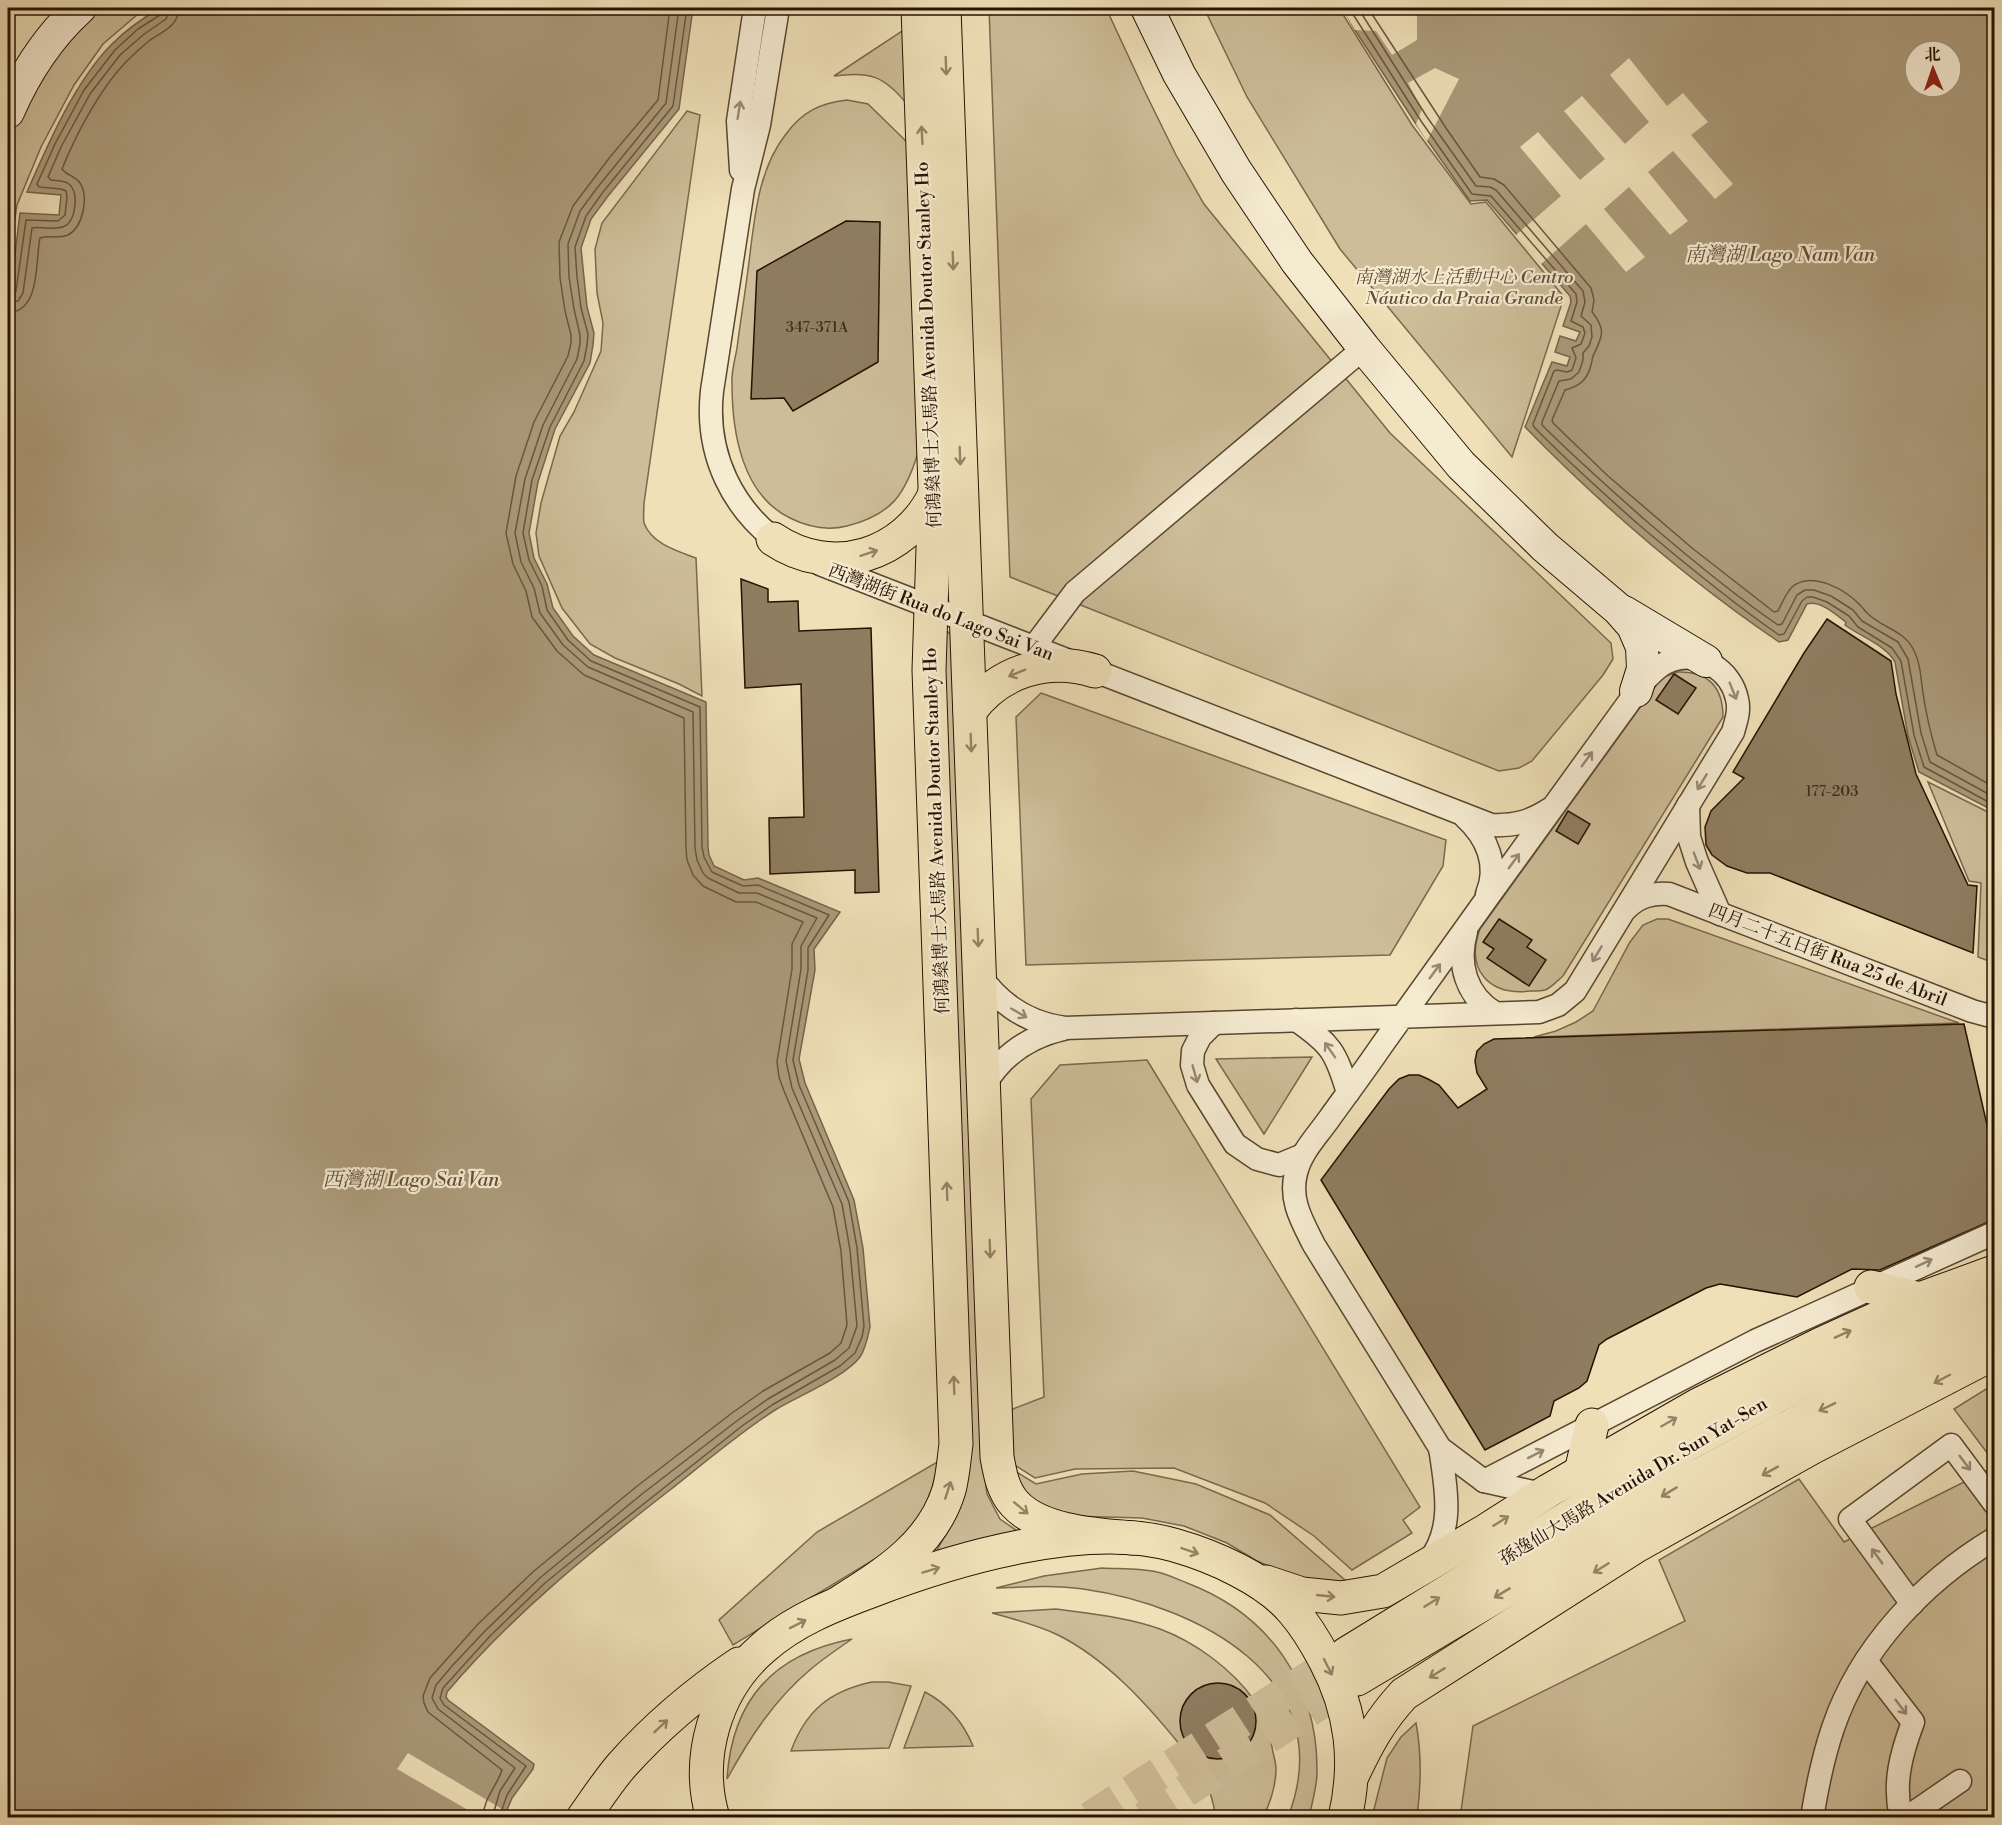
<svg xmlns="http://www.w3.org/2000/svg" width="2002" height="1825" font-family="'Libre Bodoni','Noto Serif SC',serif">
  <rect width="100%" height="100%" fill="#efe0b8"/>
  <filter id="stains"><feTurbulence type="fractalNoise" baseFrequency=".00333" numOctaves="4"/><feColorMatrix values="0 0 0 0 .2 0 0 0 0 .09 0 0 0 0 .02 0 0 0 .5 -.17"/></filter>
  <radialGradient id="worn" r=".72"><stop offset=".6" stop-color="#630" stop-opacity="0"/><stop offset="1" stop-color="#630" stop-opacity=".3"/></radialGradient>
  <g fill="#cdbd99" stroke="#7a684d" stroke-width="1.5">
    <polygon points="86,8 145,8 103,44 74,85 41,147 17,205 8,265 8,117"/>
    <polygon points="989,8 1106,8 1145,92 1176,155 1204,204 1390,433 1611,643 1613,659 1603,675 1532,761 1519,768 1499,771 1010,577"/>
    <polygon points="1204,8 1339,8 1412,125 1471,204 1486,202 1564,297 1512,457 1340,249 1247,97"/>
    <path d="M 905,29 L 907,104 C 884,76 870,71 834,76 Z"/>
    <path d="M 847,100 L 868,104 L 909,144 L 918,453 C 905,495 891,515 847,526 C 827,531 808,527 790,518 C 742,495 732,432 732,384 C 731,372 735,360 737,348 C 740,324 744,300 747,277 C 754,229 755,173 786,134 C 802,112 820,103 847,100 Z"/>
    <path d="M 687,111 L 700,115 L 644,503 C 644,509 643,517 644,523 C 652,544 677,551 696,558 L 702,696 L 679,684 L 615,658 L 590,644 L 562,608 L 539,556 L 536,533 L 541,503 L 560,436 L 574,412 L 601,351 L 603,323 L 597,293 L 595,249 L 602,223 Z"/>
    <polygon points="943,631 948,632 955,639 983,1460 987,1494 1000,1519 1023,1535 936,1552 949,1528"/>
    <path d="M 1678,672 C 1708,671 1723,687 1723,717 L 1563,976 C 1558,980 1551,988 1545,990 C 1541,991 1535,991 1531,991 C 1489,996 1465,970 1480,929 L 1657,684 L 1666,676 Z"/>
    <polygon points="1041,693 1446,840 1443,866 1390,955 1026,965 1016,717"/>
    <polygon points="1928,782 1994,815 1994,963 1978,957 1981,883 1969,881"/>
    <polygon points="1657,919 1668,919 1959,1023 1534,1037 1556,1031 1576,1022 1593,1011 1630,942 1643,925"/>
    <polygon points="1312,1057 1264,1134 1216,1059"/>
    <polygon points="1147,1060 1420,1507 1403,1520 1412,1533 1352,1570 1314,1536 1265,1503 1174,1468 1075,1469 1035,1478 1002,1457 1000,1414 1044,1397 1031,1099 1060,1065"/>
    <polygon points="1994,1384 1994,1462 1954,1409"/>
    <polygon points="939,1461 932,1488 919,1521 898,1545 733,1645 719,1620 817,1532"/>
    <polygon points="1994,1467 1994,1817 1460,1818 1473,1726 1685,1621 1659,1560 1799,1479 1844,1542"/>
    <polygon points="1010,1468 1036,1484 1082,1474 1133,1471 1196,1484 1270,1515 1353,1587 1303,1580 1257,1561 1227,1543 1184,1526 1142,1518 1069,1516 1028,1498"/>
    <path d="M 1102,1568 C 1120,1569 1140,1568 1157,1572 C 1167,1574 1177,1579 1187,1583 C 1269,1614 1318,1684 1317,1772 C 1317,1787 1312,1803 1309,1817 L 1288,1817 C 1342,1679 1197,1605 1083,1589 C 1054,1585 1025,1587 996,1588 L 1044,1576 Z"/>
    <path d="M 1056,1609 C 1091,1614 1126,1617 1160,1629 C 1195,1642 1232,1669 1254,1700 C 1264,1714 1268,1730 1272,1747 C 1273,1754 1276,1762 1276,1769 C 1276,1785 1270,1804 1263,1817 L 1216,1817 C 1213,1801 1209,1784 1200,1770 C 1194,1761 1186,1753 1180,1745 C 1146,1703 1106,1659 1058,1635 C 1037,1625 1014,1619 992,1613 Z"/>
    <path d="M 852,1639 C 839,1648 824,1658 811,1669 C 775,1699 750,1737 727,1779 C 732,1699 774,1654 852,1639 Z"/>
    <path d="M 872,1682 L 888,1682 L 911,1686 L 889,1748 L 791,1751 C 806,1710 830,1691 872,1682 Z"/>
    <path d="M 925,1692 C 948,1704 963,1722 973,1746 L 904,1748 Z"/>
    <path d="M 1416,1723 C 1422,1755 1421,1786 1417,1817 L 1372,1817 L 1387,1758 L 1401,1737 Z"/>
  </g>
  <g fill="#ab9a7a" stroke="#76644a" stroke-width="1.5" fill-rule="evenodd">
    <path d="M 160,8 L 693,8 L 679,109 L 608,196 L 591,219 L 581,248 L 587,307 L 594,333 L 593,345 L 590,363 L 555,429 L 538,482 L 529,533 L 534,558 L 547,584 L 553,608 L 573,636 L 594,655 L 706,702 L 708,847 L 709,855 L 714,866 L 744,880 L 758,878 L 840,912 L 814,949 L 815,970 L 799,1059 L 805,1083 L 854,1200 L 863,1248 L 870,1327 C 868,1336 866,1348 860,1357 C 845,1377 798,1396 775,1410 C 738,1434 704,1463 670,1490 C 590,1552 512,1615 447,1692 L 446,1697 L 448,1700 L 534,1764 L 533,1769 L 512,1798 L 504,1817 L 8,1818 L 8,312 L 20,213 L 59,215 L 61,195 L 27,192 C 48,144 75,81 112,44 C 127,29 143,18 160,8 Z"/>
    <path d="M 1343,8 L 1994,8 L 1994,811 L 1919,772 L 1908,736 L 1895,662 C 1886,645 1861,637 1845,625 L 1846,622 C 1835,614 1820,600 1807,604 L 1788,640 L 1779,642 C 1688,580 1602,506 1525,427 L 1552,362 L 1567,366 L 1570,357 L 1555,352 L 1560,336 L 1576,341 L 1580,332 L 1563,326 L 1571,302 L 1570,296 L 1487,200 L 1470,201 L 1416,124 L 1355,30 ZM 1915,51 L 1951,51 L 1951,87 L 1915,87 Z"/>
  </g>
  <g fill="#efe0b8">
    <polygon points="1417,12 1417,40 1392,55 1376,31 1355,30 1345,13"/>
    <polygon points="1629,58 1667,106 1683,93 1708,122 1691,135 1733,184 1715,199 1673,151 1648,172 1688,221 1670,235 1629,187 1604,209 1645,257 1626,272 1586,224 1541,264 1516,235 1561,196 1520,147 1538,132 1580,180 1605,159 1564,111 1582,96 1625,144 1649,122 1610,75"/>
    <polygon points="1435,68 1459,79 1427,141 1416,124 1422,109 1408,83"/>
    <polygon points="408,1753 507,1812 504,1817 480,1817 397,1769"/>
  </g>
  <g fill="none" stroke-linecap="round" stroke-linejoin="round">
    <g stroke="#69563e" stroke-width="1.5">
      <path d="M 1349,8 L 1421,121 L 1472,194 L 1491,196 L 1576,294 L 1577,302 L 1571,321 L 1583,327 L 1585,333 L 1581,344 L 1572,348 L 1576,358 L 1572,370 L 1567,372 L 1557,370 L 1554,371 L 1533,424 L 1534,427 C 1567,461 1602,492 1638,524 C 1684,563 1730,601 1779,635 L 1784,634 L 1802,601 L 1807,597 L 1813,597 L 1827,602 L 1849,616 L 1858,627 L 1892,648 L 1901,661 L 1914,735 L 1924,767 L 1994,805"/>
      <path d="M 1358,8 L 1427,117 L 1476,186 L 1490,187 L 1496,190 L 1583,291 L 1585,302 L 1581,316 L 1591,325 L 1592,337 L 1589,346 L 1583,353 L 1583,360 L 1579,372 L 1571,379 L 1559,381 L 1542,422 L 1542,425 C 1575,458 1609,488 1644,519 C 1687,556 1731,593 1778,625 L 1782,624 L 1797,595 L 1805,590 L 1814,590 L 1831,596 L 1853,610 L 1862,621 L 1898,642 L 1908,659 L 1921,733 L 1930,762 L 1994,797"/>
      <path d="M 1368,8 L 1446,128 L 1480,177 L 1494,179 L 1504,185 L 1591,288 L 1594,300 L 1592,312 C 1607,330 1602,337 1593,356 C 1592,359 1592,362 1591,365 C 1587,381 1579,386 1565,390 L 1552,420 L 1553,423 L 1608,476 L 1692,548 L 1774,612 L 1778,611 C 1782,603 1786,593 1792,587 C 1812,570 1846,590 1861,606 C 1863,608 1865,611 1867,613 C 1883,629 1906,630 1915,653 C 1921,665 1921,680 1923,693 C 1926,714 1931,735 1937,755 L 1994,787"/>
      <polyline points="8,296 13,295 16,291 26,220 58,221 65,215 67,197 66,191 61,189 39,187 37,184 55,144 84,90 115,50 138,29 160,15 162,8"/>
      <path d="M 8,303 L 18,301 L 23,293 L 32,228 C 42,226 55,231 65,226 C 76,220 79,192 69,184 C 64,180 57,181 51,180 L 48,177 L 61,147 L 90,94 L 120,55 L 143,35 L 166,19 L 170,8"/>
      <path d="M 8,313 C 41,311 35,262 40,238 C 49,235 59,239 68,235 C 83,227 89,197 80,183 C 75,176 66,175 62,169 C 76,134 102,85 129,59 C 136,52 143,46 150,40 C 164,31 178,26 179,8"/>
      <path d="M 483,1818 C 483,1799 497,1786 502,1770 L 428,1712 L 424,1703 L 423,1696 L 430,1678 L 478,1624 L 534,1571 L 636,1487 L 732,1413 L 763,1391 L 830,1353 L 841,1343 L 847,1325 L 841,1251 L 833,1207 L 784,1091 L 779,1077 L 777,1062 L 792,969 L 792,944 L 803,922 L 756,902 L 736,902 L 703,886 L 693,875 L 687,860 L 686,849 L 684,718 L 584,675 L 557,651 L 532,617 L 526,591 L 513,564 L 506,533 L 516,476 L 534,422 L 568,356 L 571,343 L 571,335 L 565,311 L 560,278 L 559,242 L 573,206 L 610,157 L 658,100 L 670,8"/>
      <polyline points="492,1818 500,1791 515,1768 438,1709 432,1698 436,1685 452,1666 485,1631 541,1577 642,1494 738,1420 768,1399 835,1360 849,1348 857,1326 850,1250 842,1204 792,1088 786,1061 801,969 801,946 817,918 757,893 739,893 708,878 703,873 697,860 695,848 693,712 588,667 563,645 540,613 534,588 521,562 515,533 525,479 543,425 577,359 580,344 580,335 574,309 569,277 568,244 580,211 597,188 666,103 679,8"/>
      <polyline points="499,1818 507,1795 526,1766 444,1705 440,1698 443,1688 490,1636 545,1583 588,1548 742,1426 772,1405 840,1366 855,1353 862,1337 864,1326 857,1248 849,1202 799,1085 793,1060 808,970 808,948 829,915 758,885 743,886 712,872 704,857 702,847 700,707 591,661 568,640 547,610 542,586 529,560 523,533 532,480 550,427 584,361 587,345 588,334 581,308 577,277 575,247 586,216 603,192 673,106 687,8"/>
    </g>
  </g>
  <g fill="#8f7d60" stroke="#271201" stroke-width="1.5">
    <polygon points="846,221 880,222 878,362 793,411 784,398 751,399 757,271"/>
    <polygon points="741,579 768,589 768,602 798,601 799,631 871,628 879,892 855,893 855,870 770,874 769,818 804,817 801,684 745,688"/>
    <polygon points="1827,619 1891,661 1896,694 1916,774 1968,885 1977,886 1973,953 1770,873 1747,873 1727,866 1712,855 1706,845 1705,827 1711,811 1744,778 1733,772 1804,653"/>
    <polygon points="1674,674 1696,688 1678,714 1656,700"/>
    <polygon points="1568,811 1590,824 1578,844 1556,831"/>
    <polygon points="1499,919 1532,940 1527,947 1546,960 1529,986 1487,958 1494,949 1483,942"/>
    <polygon points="1964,1024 1995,1160 1995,1219 1880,1270 1852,1269 1797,1297 1720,1284 1706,1288 1607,1339 1599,1345 1587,1381 1579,1388 1554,1401 1550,1416 1485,1450 1321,1180 1389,1089 1399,1079 1409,1075 1419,1075 1428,1079 1439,1085 1458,1108 1487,1089 1477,1073 1475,1061 1477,1051 1484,1044 1494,1039"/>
    <circle cx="1218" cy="1721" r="38"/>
  </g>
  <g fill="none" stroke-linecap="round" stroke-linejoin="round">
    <g stroke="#d1c19d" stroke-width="33" stroke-dasharray="33 16" stroke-linecap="butt">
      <polyline points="1090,1818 1346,1654"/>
      <polyline points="1144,1818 1357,1679"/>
    </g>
    <defs>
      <g id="street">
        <path d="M 778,8 L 759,125 L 743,189 L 712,391 C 705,454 732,511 785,547"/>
        <polyline points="741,170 738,121 755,8"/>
        <path d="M 820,564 L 1491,825 C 1514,826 1530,822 1550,809"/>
        <polyline points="1033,648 1075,592 1364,348"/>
        <polyline points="1688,805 1689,837 1697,862 1720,914"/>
        <path d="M 1465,817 C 1487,837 1499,865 1487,894"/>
        <path d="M 1627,908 C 1639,896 1652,893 1669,894 L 1972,1011 L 1994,1017"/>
        <path d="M 1466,932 C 1457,964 1466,996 1495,1013"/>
        <path d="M 979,974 C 1000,1005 1028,1023 1065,1028 L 1365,1018 L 1539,1012 L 1558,1005 L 1575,991 L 1733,732 C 1736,721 1740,711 1737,699 C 1731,670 1700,651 1672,660 C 1660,664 1653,672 1645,680 C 1557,801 1469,923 1382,1045 C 1365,1070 1347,1094 1329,1119 C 1317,1136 1301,1152 1296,1173 C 1289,1200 1302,1221 1314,1245 L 1440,1448 L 1484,1481 L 1533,1492 L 1548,1491"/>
        <path d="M 1296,1020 C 1331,1044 1336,1052 1348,1093"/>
        <polyline points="1214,1023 1200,1037 1193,1051 1192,1065 1198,1085 1235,1144 1257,1159 1279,1165 1303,1155"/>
        <path d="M 984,1086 C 1002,1055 1028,1037 1063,1029"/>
        <polyline points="1484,1481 1755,1341 1994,1233"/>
        <path d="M 1428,1562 C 1455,1530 1446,1487 1440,1448"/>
        <polyline points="1912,1604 1850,1519 1951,1445 1994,1503"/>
        <path d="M 1866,1661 L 1913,1722 C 1901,1754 1893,1783 1901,1818"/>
        <path d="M 1812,1818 C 1817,1787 1823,1757 1833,1728 C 1860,1648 1923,1582 1994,1539"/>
        <polyline points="1906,1818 1960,1781"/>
      </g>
      <g id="secondary">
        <polyline points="1147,8 1179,74 1236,171 1297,262 1364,348 1461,465 1545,547 1618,609 1633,626 1642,647 1643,669 1636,691"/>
        <path d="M 8,112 C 25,73 48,37 80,8"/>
        <polyline points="1624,612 1706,661"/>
      </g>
      <g id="primary">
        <path d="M 944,8 L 997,1457 C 1000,1474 1003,1491 1015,1504 C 1041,1532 1097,1535 1133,1538"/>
        <path d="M 773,539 C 832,579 905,556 935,494"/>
        <path d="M 970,711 C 999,671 1048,656 1095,671"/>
        <polyline points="1871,1287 1920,1299"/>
        <polyline points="1581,1472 1592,1425"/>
        <polyline points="1266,1582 1302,1594 1341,1598 1383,1591 1487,1530 1548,1491 1698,1405 1821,1344 1920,1299 1994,1272"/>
        <path d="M 837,1604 C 883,1575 932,1546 949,1490 C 953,1475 954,1459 956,1444 L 929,670 L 935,487 L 918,8"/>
        <polyline points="1346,1654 1688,1444 1777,1396 1883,1344 1994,1295"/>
        <polyline points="1357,1679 1696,1477 1794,1424 1900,1371 1994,1329"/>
        <path d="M 1353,1774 C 1368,1742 1380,1720 1404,1694 L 1636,1546 L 1811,1448 L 1994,1353"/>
        <path d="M 583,1818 C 596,1800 608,1781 622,1765 C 656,1727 696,1693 739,1664"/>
        <path d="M 713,1818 C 695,1758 715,1689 763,1648 C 793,1621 833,1605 871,1591 C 954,1559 1086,1520 1174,1545 C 1213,1556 1266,1579 1293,1611 C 1306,1626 1316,1643 1325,1660 C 1352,1711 1358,1762 1345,1818"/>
      </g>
    </defs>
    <use href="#street" stroke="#59462f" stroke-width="25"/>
    <use href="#secondary" stroke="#271201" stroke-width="34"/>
    <use href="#primary" stroke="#271201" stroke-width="35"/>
    <use href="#street" stroke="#f5ebd1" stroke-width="22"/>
    <use href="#secondary" stroke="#f5ebd1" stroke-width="32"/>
    <use href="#primary" stroke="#efe0b8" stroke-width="33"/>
  </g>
  <defs><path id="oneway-shaft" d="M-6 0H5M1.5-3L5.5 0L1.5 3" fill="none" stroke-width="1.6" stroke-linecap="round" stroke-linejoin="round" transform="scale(1.5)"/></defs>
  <g stroke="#958366">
    <use href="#oneway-shaft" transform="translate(946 66) rotate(88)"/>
    <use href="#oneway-shaft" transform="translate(922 135) rotate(-93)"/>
    <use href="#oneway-shaft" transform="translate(953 261) rotate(88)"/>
    <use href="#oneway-shaft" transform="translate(960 456) rotate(88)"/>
    <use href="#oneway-shaft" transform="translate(869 553) rotate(-18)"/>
    <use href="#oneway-shaft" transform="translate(1017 673) rotate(158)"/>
    <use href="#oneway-shaft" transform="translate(971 743) rotate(88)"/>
    <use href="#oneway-shaft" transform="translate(978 938) rotate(88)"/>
    <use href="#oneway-shaft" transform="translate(947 1191) rotate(-92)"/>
    <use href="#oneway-shaft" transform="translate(990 1249) rotate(88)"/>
    <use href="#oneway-shaft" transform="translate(1843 1334) rotate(-24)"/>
    <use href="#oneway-shaft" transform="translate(1942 1379) rotate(152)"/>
    <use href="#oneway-shaft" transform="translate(954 1385) rotate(-92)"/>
    <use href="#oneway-shaft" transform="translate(1827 1407) rotate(154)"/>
    <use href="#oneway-shaft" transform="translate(1669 1422) rotate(-30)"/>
    <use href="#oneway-shaft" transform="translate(1770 1471) rotate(151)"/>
    <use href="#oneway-shaft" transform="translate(948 1490) rotate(-72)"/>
    <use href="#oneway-shaft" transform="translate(1669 1492) rotate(149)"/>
    <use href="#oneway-shaft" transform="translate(1021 1508) rotate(40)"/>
    <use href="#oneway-shaft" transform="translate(1501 1521) rotate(-32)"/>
    <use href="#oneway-shaft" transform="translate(1190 1551) rotate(19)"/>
    <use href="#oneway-shaft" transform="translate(1601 1568) rotate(148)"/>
    <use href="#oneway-shaft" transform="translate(931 1570) rotate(-17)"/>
    <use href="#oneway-shaft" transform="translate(1502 1593) rotate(149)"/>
    <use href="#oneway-shaft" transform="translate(1326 1596) rotate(6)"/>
    <use href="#oneway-shaft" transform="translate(1432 1602) rotate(-32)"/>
    <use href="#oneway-shaft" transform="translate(798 1624) rotate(-27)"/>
    <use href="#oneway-shaft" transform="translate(1328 1667) rotate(63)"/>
    <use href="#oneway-shaft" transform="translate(1437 1673) rotate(148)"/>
    <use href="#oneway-shaft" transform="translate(661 1726) rotate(-43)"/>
  </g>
  <g stroke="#988973">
    <use href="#oneway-shaft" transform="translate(739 110) rotate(-81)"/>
    <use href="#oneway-shaft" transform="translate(1733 691) rotate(68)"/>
    <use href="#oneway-shaft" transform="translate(1587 759) rotate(-54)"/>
    <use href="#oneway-shaft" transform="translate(1702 782) rotate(121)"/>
    <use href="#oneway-shaft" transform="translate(1514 861) rotate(-54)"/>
    <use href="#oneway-shaft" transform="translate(1697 861) rotate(69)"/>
    <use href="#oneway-shaft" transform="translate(1597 954) rotate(121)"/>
    <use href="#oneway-shaft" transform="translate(1435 971) rotate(-54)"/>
    <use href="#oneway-shaft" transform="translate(1019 1013) rotate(30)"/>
    <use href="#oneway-shaft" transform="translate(1330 1050) rotate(-125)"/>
    <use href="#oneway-shaft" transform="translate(1195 1074) rotate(74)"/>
    <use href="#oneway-shaft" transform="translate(1924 1263) rotate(-25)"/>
    <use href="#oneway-shaft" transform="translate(1536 1454) rotate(-27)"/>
    <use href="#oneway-shaft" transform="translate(1965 1463) rotate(53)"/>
    <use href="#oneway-shaft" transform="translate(1877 1556) rotate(-126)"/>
    <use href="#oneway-shaft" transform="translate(1901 1707) rotate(53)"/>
  </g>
  <g text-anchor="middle" stroke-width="4.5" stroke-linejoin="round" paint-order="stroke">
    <g font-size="15" fill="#412d19">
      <text x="817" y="332">347-371A</text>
      <text x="1832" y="796">177-203</text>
    </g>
    <g font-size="18" font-style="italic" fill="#614e36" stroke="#f5ebd1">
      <text x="1464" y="283">南灣湖水上活動中心 Centro<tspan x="1464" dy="21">Náutico da Praia Grande</tspan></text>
    </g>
    <g font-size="18" fill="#271201" stroke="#f5ebd1">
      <text transform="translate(928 345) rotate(-92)" y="6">何鴻燊博士大馬路 Avenida Doutor Stanley Ho</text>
      <text transform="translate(941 612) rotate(21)" y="6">西灣湖街 Rua do Lago Sai Van</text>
      <text transform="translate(936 831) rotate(-92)" y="6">何鴻燊博士大馬路 Avenida Doutor Stanley Ho</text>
      <text transform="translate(1828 955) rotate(21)" y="6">四月二十五日街 Rua 25 de Abril</text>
      <text transform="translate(1633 1481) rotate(-31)" y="6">孫逸仙大馬路 Avenida Dr. Sun Yat-Sen</text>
    </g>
    <g font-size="20" font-style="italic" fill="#624f37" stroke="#f5ebd1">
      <text x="1780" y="261">南灣湖 Lago Nam Van</text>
      <text x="411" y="1186">西灣湖 Lago Sai Van</text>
    </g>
  </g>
  <rect width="2002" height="1825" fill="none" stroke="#efe0b8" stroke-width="30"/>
  <rect x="9" y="9" width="1984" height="1807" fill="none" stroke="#271201" stroke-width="3"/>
  <rect x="15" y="15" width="1972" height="1795" fill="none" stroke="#271201" stroke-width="1.5"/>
  <g transform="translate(1933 69) rotate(358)"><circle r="28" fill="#f5ebd1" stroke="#a3947e" stroke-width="1.5"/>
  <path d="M0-4.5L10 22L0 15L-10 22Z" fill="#8f2418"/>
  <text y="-9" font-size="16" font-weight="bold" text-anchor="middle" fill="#271201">北</text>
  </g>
  <rect width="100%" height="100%" filter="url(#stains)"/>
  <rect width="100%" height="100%" fill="url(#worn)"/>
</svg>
